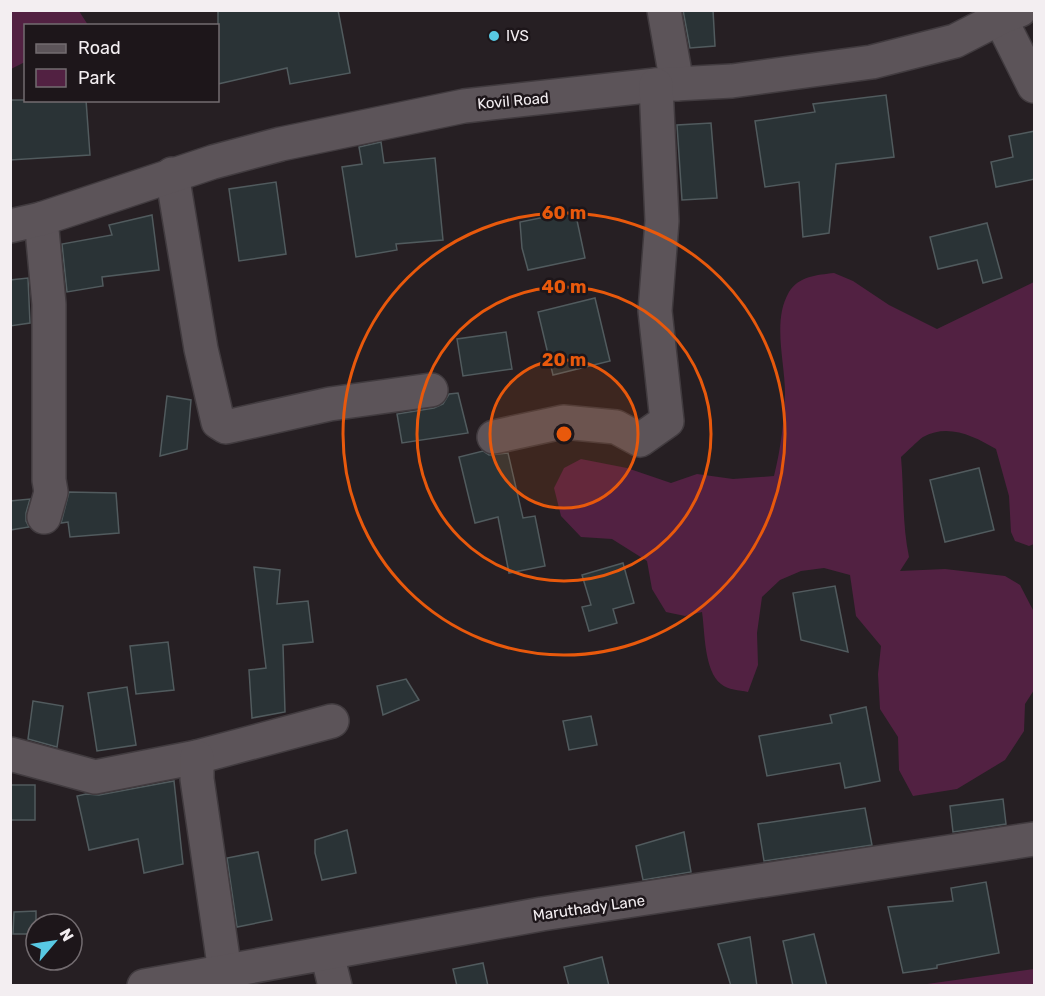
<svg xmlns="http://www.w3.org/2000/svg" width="1045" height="996" font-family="Rubik,sans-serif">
  <rect width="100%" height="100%" fill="#261f23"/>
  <g fill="#522142">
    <polygon points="11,10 79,11 88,25 26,26 25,62 11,69"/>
    <path d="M 834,273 L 853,281 L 889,305 L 937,329 L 1034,282 L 1034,544 L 1029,546 L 1015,541 L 1011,532 L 1009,496 L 996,449 C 974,436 948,423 923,437 C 916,442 908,451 901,457 C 904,490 902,524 909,557 L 900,571 L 945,569 L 1005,576 L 1020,585 L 1034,612 L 1034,690 L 1025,704 L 1024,731 L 1005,760 L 957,789 L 913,796 L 899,770 L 898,737 L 880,709 L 878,674 L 881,646 L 856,616 L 850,575 L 824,568 L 801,571 L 780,580 L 762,597 L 757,633 L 758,665 L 748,692 C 739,690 728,690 721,684 C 704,671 705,632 702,612 L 685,616 L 666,612 L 652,589 L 647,561 L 612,539 L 581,537 L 561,516 L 554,488 L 564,468 L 581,459 L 627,468 L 671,483 L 697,474 L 733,479 L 774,476 C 781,448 784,422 785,393 C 785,361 772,321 789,292 C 799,276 817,275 834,273 Z"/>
    <polygon points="1034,969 1034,985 920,985"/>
  </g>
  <g fill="#2a3336" stroke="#515b5e" stroke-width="1.5">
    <polygon points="218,10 338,10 350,73 290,84 287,68 218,84"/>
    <polygon points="683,10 713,10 715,46 690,48"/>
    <polygon points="886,95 894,157 836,164 829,233 803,237 799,182 765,187 755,121 815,112 813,104"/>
    <polygon points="10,100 86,100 90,155 10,160"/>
    <polygon points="711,123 717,198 682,200 677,125"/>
    <polygon points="1035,131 1035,179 996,187 991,162 1013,157 1009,136"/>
    <polygon points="381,142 384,163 435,158 443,240 396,244 397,250 356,257 342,167 362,164 359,147"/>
    <polygon points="276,182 286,254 239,261 229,189"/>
    <polygon points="575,211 585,258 528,270 522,248 520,222"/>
    <polygon points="152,215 159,270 102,277 103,286 67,292 62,244 112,235 109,225"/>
    <polygon points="987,223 1002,278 983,283 977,260 938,269 930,237"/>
    <polygon points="28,278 30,323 10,326 10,280"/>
    <polygon points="595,298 610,361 553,375 538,312"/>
    <polygon points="506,332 512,369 463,376 457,339"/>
    <polygon points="458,393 468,433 402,443 397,414 434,408 443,404 449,394"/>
    <polygon points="167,396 191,400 187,449 160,456"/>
    <polygon points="483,451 489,455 508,453 523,518 535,516 545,566 509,573 498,517 475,523 459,457"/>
    <polygon points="979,468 994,530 945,542 930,480"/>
    <polygon points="69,492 116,493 119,533 70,537 68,522 61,523"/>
    <polygon points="30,499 26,513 26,521 29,527 10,530 10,501"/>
    <polygon points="623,563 634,603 613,609 617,623 589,631 582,607 591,605 582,575"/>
    <polygon points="254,567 280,570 277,604 308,601 313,642 283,645 285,712 252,718 249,670 266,668"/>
    <polygon points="835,586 848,652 801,640 793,593"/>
    <polygon points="168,642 174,690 136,694 130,646"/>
    <polygon points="406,679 419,700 383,715 377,686"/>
    <polygon points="127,687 136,745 97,751 88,693"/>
    <polygon points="33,701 63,706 57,747 28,739"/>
    <polygon points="866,707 880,781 845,788 840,763 767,776 759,736 832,723 830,715"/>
    <polygon points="591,716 597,745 569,750 563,721"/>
    <polygon points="174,781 183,864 144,873 138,839 89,850 77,796 86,794 99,795"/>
    <rect x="10" y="785" width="25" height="35"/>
    <polygon points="1003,799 1006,824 953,832 950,806"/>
    <polygon points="865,808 872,845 764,861 758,824"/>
    <polygon points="347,830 356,873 322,880 315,853 315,840"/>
    <polygon points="684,832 691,872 643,880 636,846"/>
    <polygon points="258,852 272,920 237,927 227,858"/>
    <polygon points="986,882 999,953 937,965 937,968 903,973 888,907 953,901 951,888"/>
    <polygon points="36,911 36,934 13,934 14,912"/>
    <polygon points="814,934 827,986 793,986 783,941"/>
    <polygon points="750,937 757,986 731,986 718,944"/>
    <polygon points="602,957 609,986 569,986 564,967"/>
    <polygon points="483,963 488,986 457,986 453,969"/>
  </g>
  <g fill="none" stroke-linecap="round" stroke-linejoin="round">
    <defs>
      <g id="minor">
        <polyline points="664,10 677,84"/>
        <polyline points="996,10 1034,86"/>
        <polyline points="172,174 201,349 218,422 226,427 330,404 431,390"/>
        <polyline points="41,219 49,304 49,480 51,492 44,517"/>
        <polyline points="10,226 41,219 213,162 281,144 464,106 656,85 732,81 872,62 955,41 1000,18 1020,10"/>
        <polyline points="494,437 563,422 616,427 640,440 667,421 655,311 662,221 656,85"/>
        <polyline points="10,754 95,777 197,757 332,721"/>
        <polyline points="197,757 197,779 225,972"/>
        <polyline points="327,954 335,986"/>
        <polyline points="144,986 542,914 1034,839"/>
      </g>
    </defs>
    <use href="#minor" stroke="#413b3f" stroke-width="36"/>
    <use href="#minor" stroke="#5c5459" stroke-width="33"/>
  </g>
  <circle cx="564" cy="434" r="74" fill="#e8590c" fill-opacity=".12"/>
  <g fill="none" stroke="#e8590c" stroke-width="3">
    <circle cx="564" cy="434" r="74"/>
    <circle cx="564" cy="434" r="147"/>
    <circle cx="564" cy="434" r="221"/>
  </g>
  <circle fill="#58c9e3" stroke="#1d161a" stroke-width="2" cx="494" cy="36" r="6"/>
  <g text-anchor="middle" stroke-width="5" stroke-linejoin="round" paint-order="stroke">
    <g font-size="15" fill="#f3eef1" stroke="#1d161a" text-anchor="start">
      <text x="506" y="41">IVS</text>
    </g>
    <g font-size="15" fill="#f3eef1" stroke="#1d161a">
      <text transform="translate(513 101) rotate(-5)" y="5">Kovil Road</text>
      <text transform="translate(589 908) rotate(-8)" y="5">Maruthady Lane</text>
    </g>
  </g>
  <circle cx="564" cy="434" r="9" fill="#e8590c" stroke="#1d161a" stroke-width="3"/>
  <g font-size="18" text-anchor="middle" font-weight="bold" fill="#e8590c" stroke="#1d161a" stroke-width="5" stroke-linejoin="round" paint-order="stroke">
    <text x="564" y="219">60 m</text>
    <text x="564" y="293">40 m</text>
    <text x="564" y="366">20 m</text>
  </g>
  <rect width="1045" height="996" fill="none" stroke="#f3eef1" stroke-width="24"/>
  <rect x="24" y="24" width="195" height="78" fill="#1d161a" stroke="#736c70" stroke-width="1.5"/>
  <rect x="36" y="44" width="30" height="9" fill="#5c5459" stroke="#736c70" stroke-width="1.5"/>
  <text x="78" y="54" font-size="18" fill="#f3eef1">Road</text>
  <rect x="36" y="69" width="30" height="18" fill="#522142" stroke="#736c70" stroke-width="1.5"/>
  <text x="78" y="84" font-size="18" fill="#f3eef1">Park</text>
  <g transform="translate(54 942) rotate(61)"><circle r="28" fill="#1d161a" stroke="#736c70" stroke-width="1.5"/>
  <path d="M0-4.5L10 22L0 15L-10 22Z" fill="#58c9e3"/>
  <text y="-9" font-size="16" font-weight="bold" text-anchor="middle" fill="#f3eef1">N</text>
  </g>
</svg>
